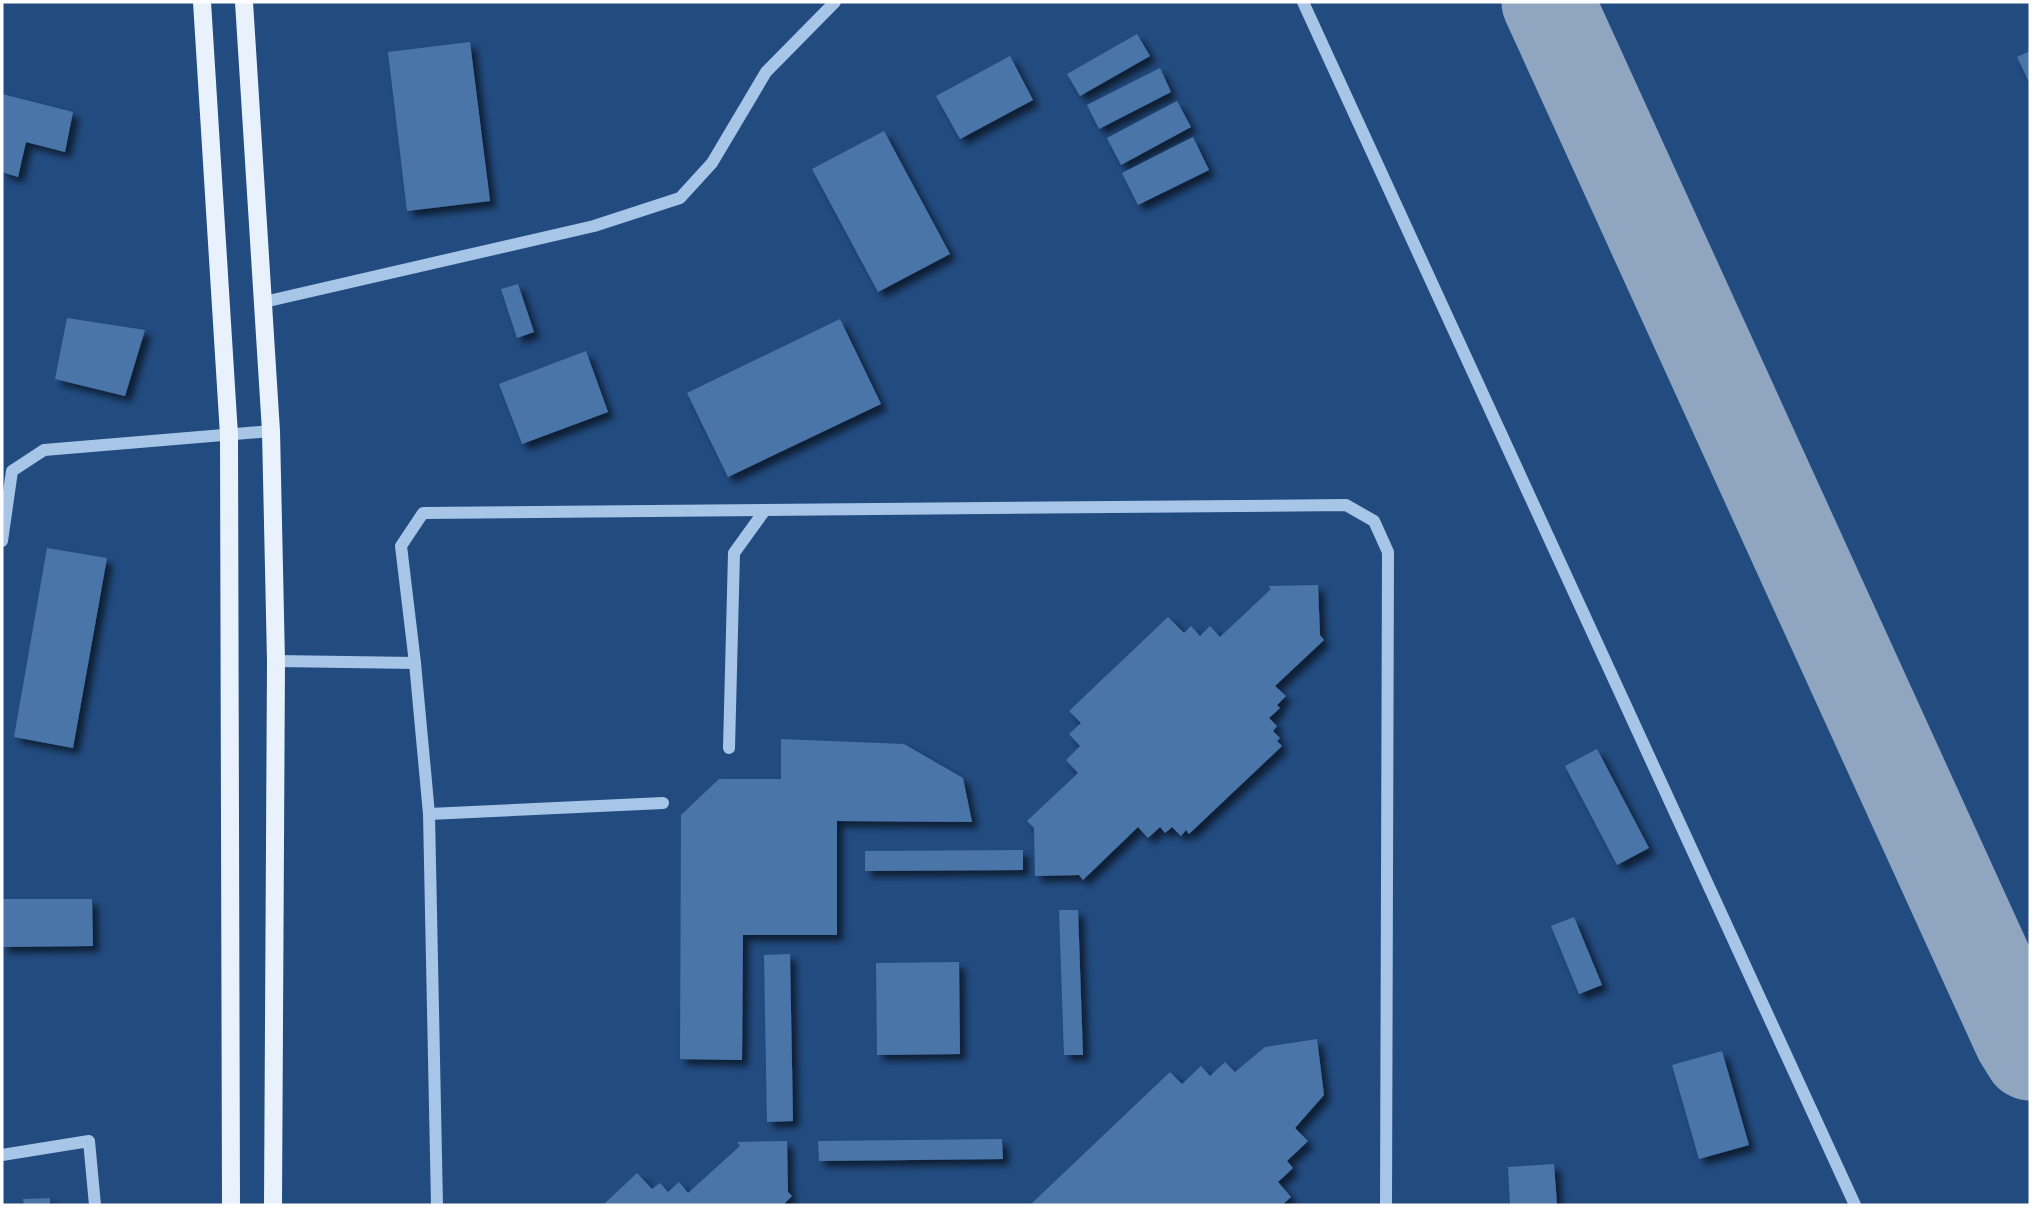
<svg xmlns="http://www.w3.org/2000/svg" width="2032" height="1207" font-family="'PT Sans',sans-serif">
  <defs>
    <filter id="shadow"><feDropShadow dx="6" dy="6" stdDeviation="3.5" flood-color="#0009"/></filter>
  </defs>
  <rect width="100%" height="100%" fill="#224b80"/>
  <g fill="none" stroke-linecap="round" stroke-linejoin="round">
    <polyline stroke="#90a5c0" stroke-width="93" points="1548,2 2020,1038 2030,1054"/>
  </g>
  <g fill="#4a75a9" filter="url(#shadow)">
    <polygon points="1137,34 1150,56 1080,96 1067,74"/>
    <polygon points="470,42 490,201 407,211 388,52"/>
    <polygon points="2030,51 2030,84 2017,57"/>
    <polygon points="1010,56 1033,100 960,139 936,96"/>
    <polygon points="1160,68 1171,92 1099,129 1087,105"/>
    <polygon points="2,94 73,112 65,152 26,142 18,177 2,172"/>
    <polygon points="1177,101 1191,127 1121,165 1107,138"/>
    <polygon points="884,131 950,254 878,292 812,169"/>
    <polygon points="1193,137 1209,170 1138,205 1122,173"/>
    <polygon points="518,284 534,332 517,338 501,289"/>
    <polygon points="67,318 145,330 125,396 55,379"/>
    <polygon points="840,319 881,404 728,477 687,393"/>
    <polygon points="586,351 608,412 522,444 499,384"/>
    <polygon points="47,548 107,558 73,748 14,737"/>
    <polygon points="1318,585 1320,635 1324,640 1275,686 1286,696 1277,705 1280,708 1269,718 1277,726 1273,731 1280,738 1277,741 1282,746 1189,834 1186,830 1181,836 1172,827 1165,833 1160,827 1148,838 1138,827 1083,880 1079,875 1035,876 1034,828 1027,821 1078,773 1066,760 1080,746 1069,734 1081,723 1069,711 1168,617 1184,633 1191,626 1200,636 1210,626 1220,637 1271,589 1268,586"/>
    <polygon points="781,739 904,744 963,778 972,822 837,821 837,935 743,935 742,1060 680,1059 681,815 719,779 781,779"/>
    <polygon points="1597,749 1649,848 1617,865 1565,766"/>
    <polygon points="1023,850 1023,870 865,871 865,851"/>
    <polygon points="2,899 92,899 93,946 2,947"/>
    <polygon points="1059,910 1078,910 1083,1055 1064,1055"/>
    <polygon points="1574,917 1602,985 1579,994 1551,926"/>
    <polygon points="790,954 793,1121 767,1122 764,955"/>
    <polygon points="959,962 960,1054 877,1055 876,963"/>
    <polygon points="1317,1039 1324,1095 1295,1128 1308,1141 1287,1161 1293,1168 1278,1182 1291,1197 1282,1205 1030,1205 1170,1072 1182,1084 1201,1066 1210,1076 1225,1062 1235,1072 1265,1047"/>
    <polygon points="1722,1051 1749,1145 1699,1159 1672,1065"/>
    <polygon points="1002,1139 1003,1159 819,1161 818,1141"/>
    <polygon points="787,1141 788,1192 792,1196 783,1205 603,1205 637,1173 652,1189 660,1183 668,1192 679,1182 688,1193 740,1146 737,1142"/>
    <polygon points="1554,1164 1557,1205 1510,1205 1508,1167"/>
    <polygon points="50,1198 50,1205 24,1205 23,1199"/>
  </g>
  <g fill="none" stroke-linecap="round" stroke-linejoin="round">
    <g stroke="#a7c5e7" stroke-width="12">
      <polyline points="1303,2 1855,1205"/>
      <polyline points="264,302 594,226 680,198 712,163 766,72 835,2"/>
      <polyline points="2,541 12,471 44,450 271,431"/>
      <polyline points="276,661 415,663 401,546 423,513 1346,505 1374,521 1388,552 1386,1205"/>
      <polyline points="415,663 429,814 437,1205"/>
      <polyline points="729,748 734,553 765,510"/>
      <polyline points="429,814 663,803"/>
      <polyline points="2,1155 89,1141 95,1205"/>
    </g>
    <g stroke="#e9f1fd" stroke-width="18">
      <polyline points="202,2 229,435 231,1205"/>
      <polyline points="244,2 271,431 276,661 273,1205"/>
    </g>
  </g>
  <rect width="2032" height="1207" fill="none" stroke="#ffffff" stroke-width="7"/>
</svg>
